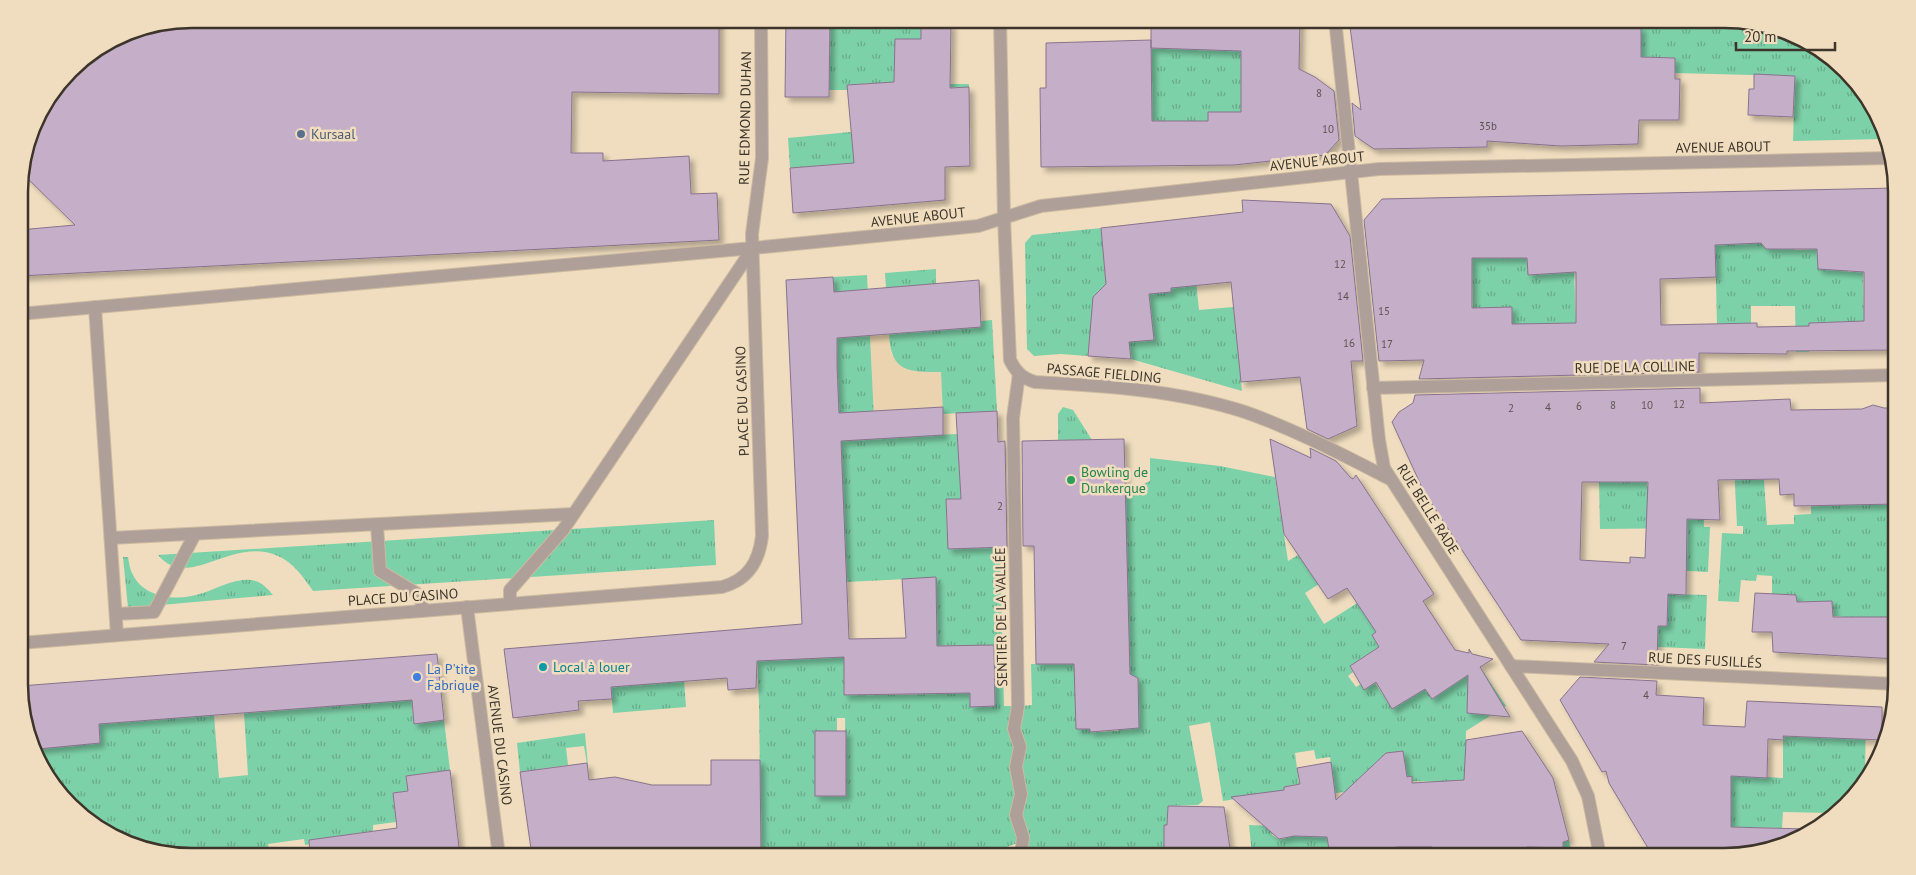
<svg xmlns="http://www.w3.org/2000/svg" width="1916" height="875" font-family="'PT Sans',sans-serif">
  <defs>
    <pattern id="grass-tufts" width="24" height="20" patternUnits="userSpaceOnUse" patternTransform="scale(1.25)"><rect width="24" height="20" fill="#7dd1a8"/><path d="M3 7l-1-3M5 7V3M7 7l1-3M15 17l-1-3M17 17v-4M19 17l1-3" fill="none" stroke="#68aa89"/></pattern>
    <filter id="shadow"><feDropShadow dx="4.5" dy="4.5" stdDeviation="2.5" flood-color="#0004"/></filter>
  </defs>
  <rect width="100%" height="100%" fill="#f0ddbf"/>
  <polygon fill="#ead3ae" points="889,334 891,354 900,366 912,370 941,372 943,407 874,411 870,336"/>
  <g fill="url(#grass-tufts)" fill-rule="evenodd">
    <polygon points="830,19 869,19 870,24 921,24 921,39 894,84 969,84 969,87 924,88 903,159 790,168 788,138 881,129 877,112 874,83 848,85 848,90 829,90"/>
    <polygon points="1193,19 1248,19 1248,30 1241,50 1241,134 1208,121 1152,121 1151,48 1194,49"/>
    <polygon points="1542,19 1724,19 1791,32 1862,87 1883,139 1793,141 1795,76 1675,73 1675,58 1641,57 1641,27 1542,22"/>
    <polygon points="1101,228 1106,283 1112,283 1098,291 1092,302 1094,307 1088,356 1060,354 1034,356 1027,349 1025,243 1032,235"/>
    <polygon points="1715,240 1763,243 1766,249 1777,249 1794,242 1795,250 1817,249 1818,269 1829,269 1847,255 1848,272 1863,272 1864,321 1809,323 1809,352 1796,352 1795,306 1751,306 1751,323 1717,324"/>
    <polygon points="1472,256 1527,258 1574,268 1576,323 1512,325 1512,307 1473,308"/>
    <polygon points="936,269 936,284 886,288 885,273"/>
    <path d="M 867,275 L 875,438 L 957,434 L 963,499 L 946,499 L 947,531 L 1000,547 L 1004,706 L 1013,706 L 1018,834 L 1017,843 L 1007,847 L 1007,854 L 761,856 L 759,702 L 757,659 L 825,640 L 880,673 L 880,695 L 970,693 L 970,707 L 995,706 L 993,645 L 928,646 L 937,625 L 936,587 L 927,578 L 846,582 L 833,277 ZM 837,718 L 845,718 L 846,796 L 815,796 L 815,731 L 837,731 Z"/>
    <polygon points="1196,282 1199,310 1233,307 1235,320 1288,337 1237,342 1242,391 1131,359 1129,342 1154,339 1148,286 1163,292 1171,292 1171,284"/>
    <path d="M 992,320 L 997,411 L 943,414 L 941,372 C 907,372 891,372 889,334 L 981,327 L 981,321 Z"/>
    <polygon points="1063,407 1073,410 1092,440 1058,440 1058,414"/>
    <path d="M 1150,458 L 1220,466 L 1275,477 L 1288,561 L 1298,555 L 1302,561 L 1307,558 L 1346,567 L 1305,593 L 1324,624 L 1378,590 L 1381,628 L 1372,635 L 1379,647 L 1350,666 L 1353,672 L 1348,676 L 1356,687 L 1361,684 L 1365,689 L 1375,683 L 1390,705 L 1397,706 L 1425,689 L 1432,699 L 1480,667 L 1506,706 L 1466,731 L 1465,804 L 1439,782 L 1412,781 L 1412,777 L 1407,777 L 1403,751 L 1384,754 L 1385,764 L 1373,765 L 1369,769 L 1372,794 L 1355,791 L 1335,793 L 1330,757 L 1316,759 L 1314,750 L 1295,753 L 1299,784 L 1284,787 L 1284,791 L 1223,801 L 1210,722 L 1189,726 L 1203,801 L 1198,805 L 1168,806 L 1167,825 L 1164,825 L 1164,856 L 1036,854 L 1026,847 L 1021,819 L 1021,774 L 1026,746 L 1019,729 L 1022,706 L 1032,705 L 1031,664 L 1055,664 L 1125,493 L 1150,481 ZM 1111,665 L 1138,678 L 1138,728 L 1118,728 L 1118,731 L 1090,732 Z"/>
    <polygon points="1646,461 1647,486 1664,486 1703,496 1704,527 1710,527 1708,572 1670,570 1671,541 1687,540 1687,528 1600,529 1599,482"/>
    <polygon points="1749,463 1750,480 1764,480 1767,525 1794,524 1794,515 1811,514 1811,474 1897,504 1897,587 1892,588 1892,617 1868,619 1833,616 1832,601 1797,602 1796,595 1772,594 1772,576 1757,575 1756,581 1741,580 1739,602 1718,601 1722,533 1743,534 1743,526 1737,526 1734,464"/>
    <path d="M 714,520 L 716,565 L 313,591 C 304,578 293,562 278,556 C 232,535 189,592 158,555 Z"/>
    <path d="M 123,557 L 128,557 C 129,563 130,570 133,575 C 146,600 180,601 203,593 C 218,588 235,578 251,580 C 261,581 267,588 273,595 L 128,608 Z"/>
    <polygon points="1668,594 1707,595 1705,649 1658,647 1658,626 1667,626"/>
    <polygon points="684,681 686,707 613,713 611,687"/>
    <polygon points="421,699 421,706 412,707 414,723 444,720 450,770 406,776 408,791 393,793 396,822 373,825 373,831 339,836 340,840 305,845 304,839 268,844 270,856 229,856 229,854 192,856 125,843 54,788 37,747 100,743 99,724 214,715 219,778 248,775 244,713"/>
    <polygon points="1832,705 1866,707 1865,774 1869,775 1855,797 1833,816 1830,816 1830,813 1783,812 1782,828 1731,827 1731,815 1706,774 1783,778 1783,736 1831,738"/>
    <polygon points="585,733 588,766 569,769 587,764 584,746 566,748 568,765 520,772 517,743"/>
    <path d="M 1249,825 L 1269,826 L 1272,835 C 1282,843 1285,838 1294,834 C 1299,832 1320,836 1327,837 L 1330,856 L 1252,856 Z"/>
    <polygon points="1569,840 1572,856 1527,856 1527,847 1563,848 1563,842"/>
  </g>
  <g fill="#c4aec8" stroke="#88738c" fill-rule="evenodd" filter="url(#shadow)">
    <polygon points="192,19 719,19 719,94 572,92 571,153 603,153 603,161 689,156 691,194 717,193 719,240 19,276 19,230 75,225 21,172 37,115 77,62 126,32"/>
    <polygon points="786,19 830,19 829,97 785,97"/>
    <polygon points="1166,19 1300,19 1299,69 1315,77 1334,91 1339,140 1325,155 1234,165 1041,167 1040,88 1046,88 1046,43 1151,40 1152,121 1208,121 1208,112 1241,112 1241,51 1151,48 1151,22 1166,23"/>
    <polygon points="1349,19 1514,19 1641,27 1641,57 1675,58 1675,79 1680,79 1679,120 1639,120 1638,144 1561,146 1487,141 1487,147 1374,149 1355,136 1352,103 1361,110"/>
    <polygon points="921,24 951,24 950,88 969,87 970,166 945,167 945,200 793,213 790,168 854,163 847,85 894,82 895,39 921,39"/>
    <polygon points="1754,74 1795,76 1793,117 1748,115 1749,89 1754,89"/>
    <path d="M 1896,188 L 1896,350 L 1787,351 L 1787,354 L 1699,353 L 1699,372 L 1419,379 L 1424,360 L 1379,361 L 1364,220 L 1382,199 ZM 1761,243 L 1766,249 L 1817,249 L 1818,269 L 1864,272 L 1864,321 L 1809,323 L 1809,326 L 1757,327 L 1757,323 L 1661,325 L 1660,279 L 1716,277 L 1715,245 ZM 1472,258 L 1527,258 L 1528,275 L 1576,272 L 1576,323 L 1512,324 L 1512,307 L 1472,308 Z"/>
    <polygon points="1242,200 1331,204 1350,236 1363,361 1351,361 1357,426 1328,439 1307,429 1300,377 1241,382 1231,282 1171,288 1171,292 1149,294 1154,340 1129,342 1131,359 1088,356 1093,297 1106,284 1101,228 1243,212"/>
    <polygon points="833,277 834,292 979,280 981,327 837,338 837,366 839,413 943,407 943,435 841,441 849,639 906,638 902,579 936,577 937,646 994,645 995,706 970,707 970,693 844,695 844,657 757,661 756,688 728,690 727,678 611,687 612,699 578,701 579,710 513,718 504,649 802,624 786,280"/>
    <path d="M 1700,388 L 1700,403 L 1790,399 L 1791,410 L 1862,409 L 1873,405 L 1884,408 L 1896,408 L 1897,504 L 1794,506 L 1794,494 L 1780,495 L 1779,479 L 1718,480 L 1720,520 L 1687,519 L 1686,595 L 1668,594 L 1667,626 L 1658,626 L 1657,665 L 1594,662 L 1609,644 L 1521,640 L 1424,492 L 1392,422 L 1399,412 L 1413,403 L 1415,395 ZM 1582,482 L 1648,482 L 1645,558 L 1630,557 L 1630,563 L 1580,560 Z"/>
    <polygon points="997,411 998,442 1005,441 1007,547 948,549 946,499 961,499 956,413"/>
    <polygon points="1124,439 1130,674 1138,678 1139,728 1090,732 1090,729 1076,729 1074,664 1036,664 1034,546 1023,546 1022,441"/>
    <polygon points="1270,439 1311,458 1310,448 1336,461 1351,478 1353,479 1356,475 1434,594 1423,601 1455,650 1469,653 1469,649 1472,654 1493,659 1480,667 1510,717 1467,713 1468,675 1432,699 1425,689 1392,709 1376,682 1364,690 1350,666 1379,647 1372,635 1376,632 1347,588 1328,599 1284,534"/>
    <polygon points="1755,593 1796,595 1797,602 1832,601 1833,617 1897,617 1897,659 1773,652 1772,632 1752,632"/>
    <polygon points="437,654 444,720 414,724 412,700 99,724 100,743 38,749 20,706 20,686"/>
    <polygon points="1580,677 1657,681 1656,695 1704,698 1703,725 1745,727 1747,701 1882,707 1882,740 1783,736 1784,740 1768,739 1767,778 1731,776 1731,827 1805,829 1806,832 1736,856 1701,856 1701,849 1648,848 1609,783 1606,771 1602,772 1560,700"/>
    <rect x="815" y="731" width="31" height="65"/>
    <polygon points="1522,731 1553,778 1569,840 1563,842 1563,848 1527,847 1527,856 1432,856 1432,847 1398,847 1364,851 1365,856 1330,856 1327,837 1294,836 1279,839 1231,797 1284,790 1284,787 1300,784 1297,768 1331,762 1336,800 1386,753 1403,751 1407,777 1412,776 1412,783 1464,780 1466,740"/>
    <polygon points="711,760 760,760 761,856 532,856 520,772 587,763 589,780 615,777 652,785 711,785"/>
    <polygon points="450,770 460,856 310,856 309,840 397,828 393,793 408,791 406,776"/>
    <polygon points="1168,806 1224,807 1231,856 1164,856 1164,825 1167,825"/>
  </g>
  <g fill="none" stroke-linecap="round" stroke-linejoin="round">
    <defs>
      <g id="pedestrian">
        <polyline points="95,307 117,635"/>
        <polyline points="19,314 753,248"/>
        <polyline points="1019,374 1013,418 1018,706 1014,729 1020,747 1016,767 1021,794 1016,815 1023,837 1021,856"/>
        <polyline points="377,525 380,571 421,596 422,611"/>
        <polyline points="111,538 573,514"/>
        <polyline points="510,604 510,590 563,530 753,248"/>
        <polyline points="116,614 154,612 195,534"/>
      </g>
      <g id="minor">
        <path d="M 1033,19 L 1000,19 L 1004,218 L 1010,360 C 1016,372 1022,378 1035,382 C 1106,386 1177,390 1245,412 C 1294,429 1343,455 1390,479"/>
        <polyline points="1335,19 1379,440 1384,468 1572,761 1588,796 1600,856"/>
        <polyline points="753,248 978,226 1041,206 1379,169 1891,158"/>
        <polyline points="1373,388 1896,375"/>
        <polyline points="467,607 499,856"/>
        <path d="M 20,643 L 722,587 C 748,580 759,562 762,536 L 752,234 L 762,158 L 761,19"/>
        <polyline points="1511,666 1897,684"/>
      </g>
    </defs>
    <use href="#pedestrian" stroke="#ccbba1" stroke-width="14"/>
    <use href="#minor" stroke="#ccbba1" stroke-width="14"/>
    <use href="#pedestrian" stroke="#ae9f99" stroke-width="12"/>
    <use href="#minor" stroke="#ae9f99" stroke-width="12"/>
  </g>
  <circle fill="#5c6f8a" stroke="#f0ddbf" stroke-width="2" cx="301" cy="134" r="5"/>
  <circle fill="#2e9e5b" stroke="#f0ddbf" stroke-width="2" cx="1071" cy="480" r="5"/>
  <circle fill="#0f9aa8" stroke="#f0ddbf" stroke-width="2" cx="543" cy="667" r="5"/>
  <circle fill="#3f7fe0" stroke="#f0ddbf" stroke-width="2" cx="417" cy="677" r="5"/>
  <g text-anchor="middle" stroke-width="5" stroke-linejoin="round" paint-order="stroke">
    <g font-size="11" fill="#5f5352">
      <text x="1319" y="97">8</text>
      <text x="1488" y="130">35b</text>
      <text x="1328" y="133">10</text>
      <text x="1340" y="268">12</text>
      <text x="1343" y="300">14</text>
      <text x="1384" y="315">15</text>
      <text x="1349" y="347">16</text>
      <text x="1387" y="348">17</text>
      <text x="1679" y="408">12</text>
      <text x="1613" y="409">8</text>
      <text x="1647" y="409">10</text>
      <text x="1579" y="410">6</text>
      <text x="1548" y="411">4</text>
      <text x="1511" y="412">2</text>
      <text x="1000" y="510">2</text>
      <text x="1624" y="650">7</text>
      <text x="1646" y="699">4</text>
    </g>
    <g font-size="14" fill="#3d352a" stroke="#f0ddbf">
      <text transform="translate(745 118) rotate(-89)" y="5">RUE EDMOND DUHAN</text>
      <text transform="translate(1723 147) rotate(-1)" y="5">AVENUE ABOUT</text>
      <text transform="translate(1317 161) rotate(-6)" y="5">AVENUE ABOUT</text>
      <text transform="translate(918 217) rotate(-6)" y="5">AVENUE ABOUT</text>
      <text transform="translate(1635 367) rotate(-1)" y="5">RUE DE LA COLLINE</text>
      <text transform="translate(1104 373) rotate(5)" y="5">PASSAGE FIELDING</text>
      <text transform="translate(742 401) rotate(-92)" y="5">PLACE DU CASINO</text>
      <text transform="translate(1428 509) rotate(58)" y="5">RUE BELLE RADE</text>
      <text transform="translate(403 597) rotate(-4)" y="5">PLACE DU CASINO</text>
      <text transform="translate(1001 617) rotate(-91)" y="5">SENTIER DE LA VALLÉE</text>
      <text transform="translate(1705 660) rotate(3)" y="5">RUE DES FUSILLÉS</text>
      <text transform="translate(500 745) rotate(83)" y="5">AVENUE DU CASINO</text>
    </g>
    <g font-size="14" fill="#4e5e75" stroke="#f0ddbf" text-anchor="start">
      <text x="311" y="139">Kursaal</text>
    </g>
    <g font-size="14" fill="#27864d" stroke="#f0ddbf" text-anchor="start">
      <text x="1081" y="477">Bowling de<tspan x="1081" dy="16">Dunkerque</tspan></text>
    </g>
    <g font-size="14" fill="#0d838f" stroke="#f0ddbf" text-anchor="start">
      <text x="553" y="672">Local à louer</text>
    </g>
    <g font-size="14" fill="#366cbe" stroke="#f0ddbf" text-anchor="start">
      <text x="427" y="674">La P'tite<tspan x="427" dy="16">Fabrique</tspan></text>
    </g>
  </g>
  <path d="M0 0H1916V875H0ZM192 28H1724A164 164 0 0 1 1888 192V684A164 164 0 0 1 1724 848H192A164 164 0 0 1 28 684V192A164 164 0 0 1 192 28Z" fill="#f0ddbf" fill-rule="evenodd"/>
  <path fill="none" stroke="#3d352a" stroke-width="2.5" d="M192 28H1724A164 164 0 0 1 1888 192V684A164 164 0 0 1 1724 848H192A164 164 0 0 1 28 684V192A164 164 0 0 1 192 28Z"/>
  <path d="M1736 42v8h99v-8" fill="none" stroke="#3d352a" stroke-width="2.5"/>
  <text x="1744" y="42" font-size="15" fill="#3d352a" stroke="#f0ddbf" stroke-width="4" paint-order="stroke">20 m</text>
</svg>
